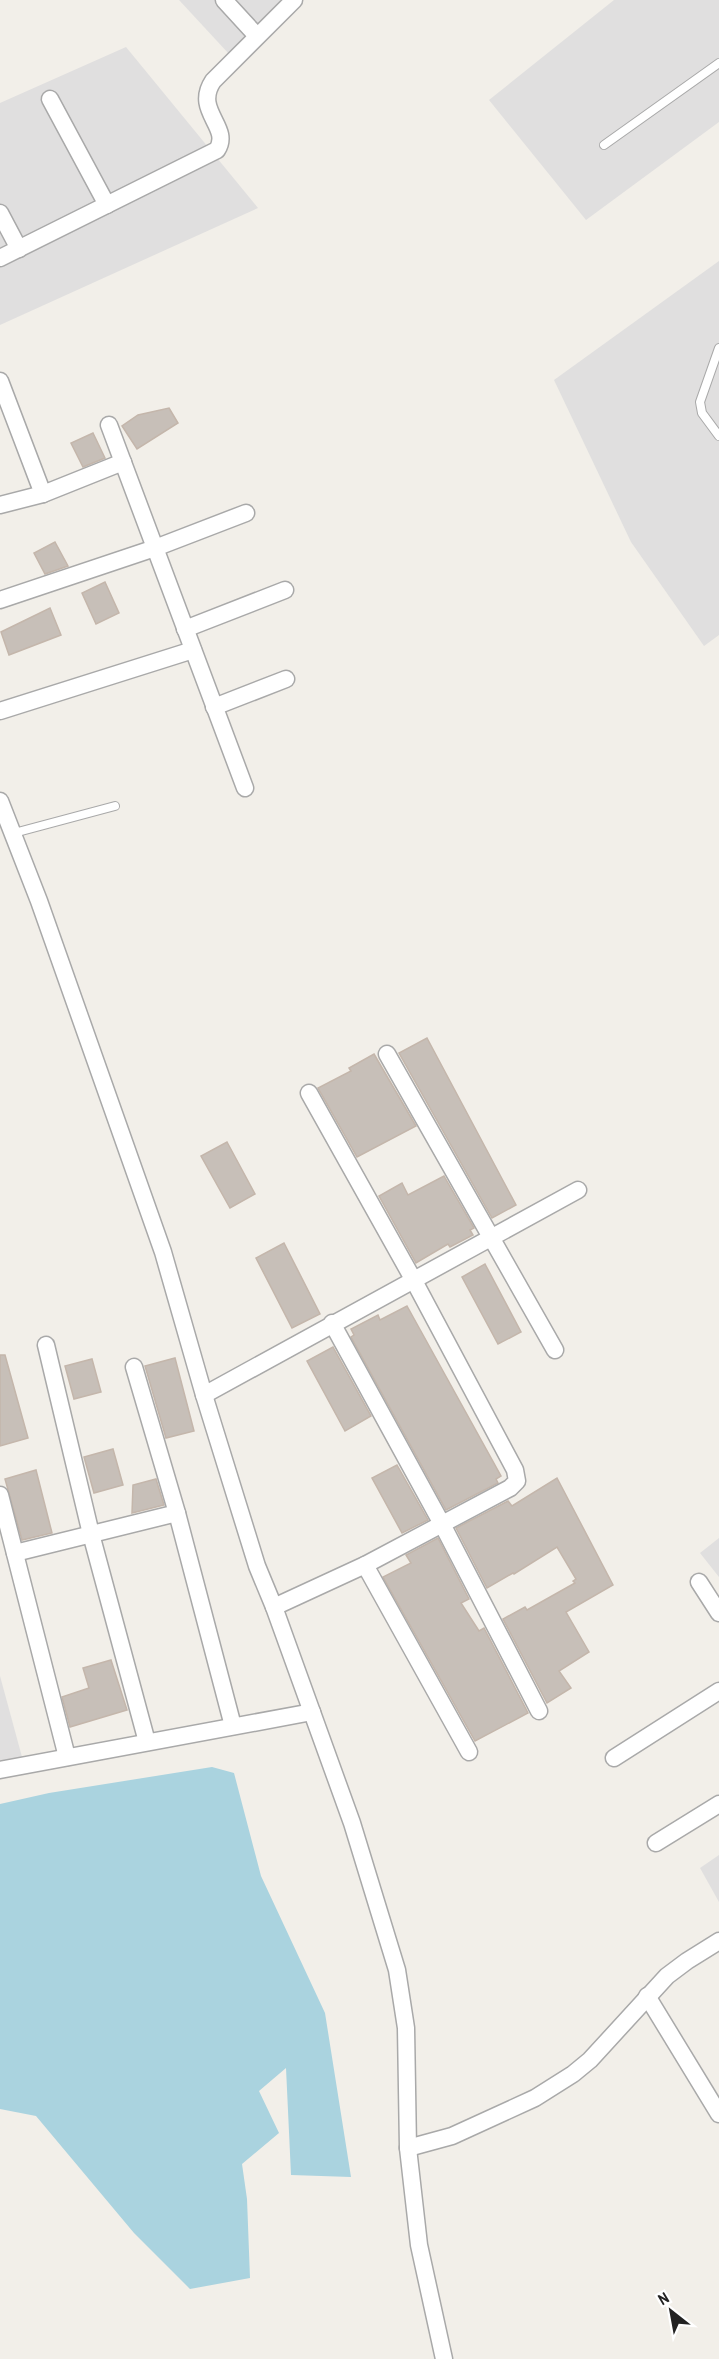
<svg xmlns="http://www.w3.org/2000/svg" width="719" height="2359" font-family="'Archivo Narrow',sans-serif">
  <rect width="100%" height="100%" fill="#f2efe9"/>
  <g fill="#e0dfdf">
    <polygon points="179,0 281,0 229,54"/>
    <polygon points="614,0 719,0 719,122 586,220 489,100"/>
    <polygon points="126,47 258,208 0,325 0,103"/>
    <polygon points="719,261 719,635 704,646 631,542 554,380"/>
    <polygon points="719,1538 719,1577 700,1553"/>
    <polygon points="0,1676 22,1757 0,1763"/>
    <polygon points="719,1855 719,1902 700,1868"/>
  </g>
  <polygon fill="#aad3df" points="212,1767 234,1773 261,1876 325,2013 351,2177 291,2175 286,2068 259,2091 279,2133 242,2164 247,2199 250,2278 190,2289 134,2233 36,2116 0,2109 0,1804 49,1793"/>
  <g fill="#c7bfb8" stroke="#c4b6ab" stroke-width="1.5">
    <polygon points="169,408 178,423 137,449 122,426 138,415"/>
    <polygon points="93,433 105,458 83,467 71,443"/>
    <polygon points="55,542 68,566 45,574 34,553"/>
    <polygon points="105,582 119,613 96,624 82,593"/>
    <polygon points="50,608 61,635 9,655 1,632"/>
    <polygon points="427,1038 516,1205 492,1218 399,1053"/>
    <polygon points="374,1054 416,1126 357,1157 318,1088 351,1071 349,1068"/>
    <polygon points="227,1142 255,1194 230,1208 201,1156"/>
    <polygon points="444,1176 474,1228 470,1230 473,1235 450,1247 448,1244 416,1263 379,1196 402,1183 408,1195"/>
    <polygon points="284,1243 320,1314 292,1328 256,1258"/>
    <polygon points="485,1264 521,1332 498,1344 462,1277"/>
    <polygon points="407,1306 501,1476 496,1479 498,1483 446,1510 351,1337 354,1335 351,1329 378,1315 380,1320"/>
    <polygon points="333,1347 371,1416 345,1431 307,1361"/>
    <polygon points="0,1355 5,1355 28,1438 0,1446"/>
    <polygon points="175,1358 194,1431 166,1438 145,1366"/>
    <polygon points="92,1359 101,1392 74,1399 65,1366"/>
    <polygon points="113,1449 123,1485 94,1493 84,1457"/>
    <polygon points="397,1465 428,1520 402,1533 372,1478"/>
    <polygon points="36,1470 52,1533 22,1540 5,1479"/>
    <polygon points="557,1478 613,1585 566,1612 589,1652 559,1671 571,1688 547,1703 503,1619 525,1607 527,1610 575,1583 573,1581 576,1579 557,1547 514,1574 513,1573 487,1588 456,1528 508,1501 512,1506"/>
    <polygon points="156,1479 164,1505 132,1513 133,1485"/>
    <polygon points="438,1538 469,1599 461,1603 479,1631 484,1628 528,1713 475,1741 383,1577 411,1563 406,1555"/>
    <polygon points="111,1660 127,1710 70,1727 62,1697 89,1688 83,1668"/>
  </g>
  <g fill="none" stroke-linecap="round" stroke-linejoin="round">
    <defs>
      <g id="service">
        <polyline points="604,145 719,63"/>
        <polyline points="719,348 700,402 702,413 719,436"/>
        <polyline points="14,833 115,806"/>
      </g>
      <g id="minor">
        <polyline points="224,0 257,36"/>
        <polyline points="50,99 107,205"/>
        <polyline points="0,213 19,249"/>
        <path d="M 0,258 L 217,150 C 232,127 193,111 213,81 L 294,0"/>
        <polyline points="0,381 43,494"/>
        <polyline points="109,425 245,788"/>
        <polyline points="0,505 43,494 123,462"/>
        <polyline points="0,600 155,548 246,513"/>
        <polyline points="185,629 285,590"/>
        <polyline points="214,707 286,679"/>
        <polyline points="0,711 193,650"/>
        <polyline points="0,801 39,901 163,1252 204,1395 257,1566 274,1607 352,1823 397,1970 406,2028 408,2148 419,2245 444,2359"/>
        <polyline points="387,1054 555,1350"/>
        <polyline points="332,1323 442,1524 539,1711"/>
        <polyline points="46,1345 91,1534 147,1742"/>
        <polyline points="134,1367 177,1513 233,1726"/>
        <polyline points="204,1395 578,1190"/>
        <polyline points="0,1495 67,1757"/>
        <polyline points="15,1553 177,1513"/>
        <polyline points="365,1565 469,1752"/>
        <polyline points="699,1582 719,1613"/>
        <polyline points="274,1607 365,1565 510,1488 517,1481 515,1470 413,1279 309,1093"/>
        <polyline points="614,1758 719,1691"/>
        <polyline points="0,1770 312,1712"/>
        <polyline points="656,1843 719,1804"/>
        <polyline points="647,1996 719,2114"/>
        <polyline points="408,2148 452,2136 535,2098 573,2074 590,2060 667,1976 687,1961 719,1941"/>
      </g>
    </defs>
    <use href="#service" stroke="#a9a9a9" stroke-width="10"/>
    <use href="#minor" stroke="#a9a9a9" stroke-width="19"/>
    <use href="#service" stroke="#fff" stroke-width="8"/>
    <use href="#minor" stroke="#fff" stroke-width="16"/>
  </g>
  <g transform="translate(671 2311) rotate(329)" stroke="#ffffff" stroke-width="4.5" paint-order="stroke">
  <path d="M0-4.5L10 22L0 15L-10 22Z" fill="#222222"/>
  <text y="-9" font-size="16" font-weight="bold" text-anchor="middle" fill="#222222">N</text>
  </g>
</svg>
